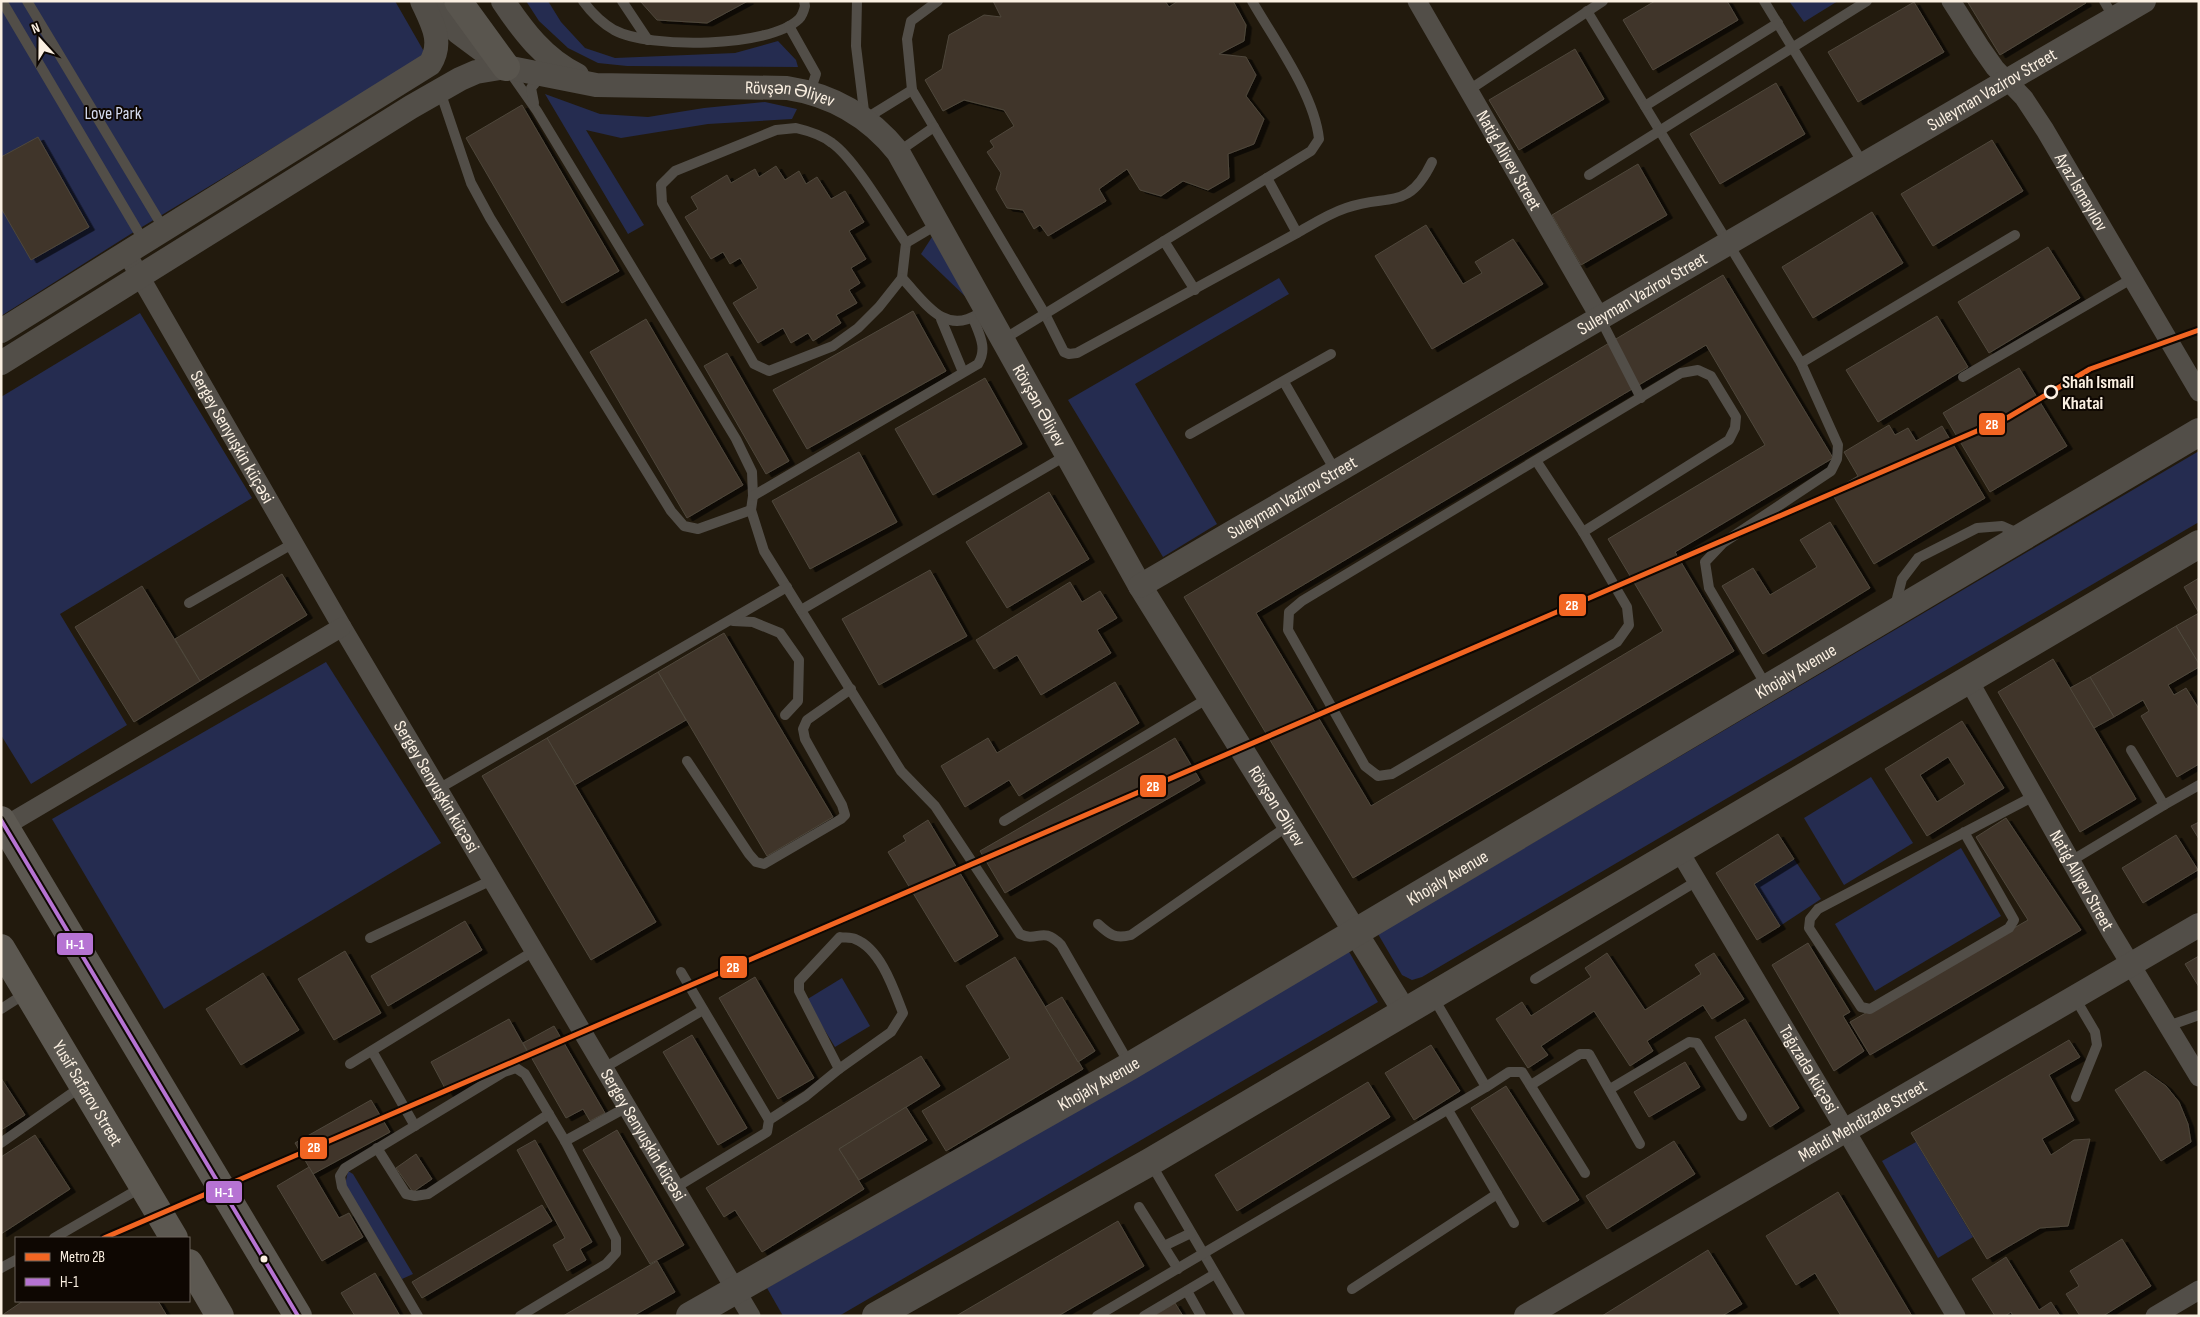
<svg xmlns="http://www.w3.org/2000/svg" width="2200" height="1317" font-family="'Sofia Sans Condensed',sans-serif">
  <defs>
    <filter id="shadow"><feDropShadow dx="5.5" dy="3" stdDeviation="0" flood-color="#0009"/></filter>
  </defs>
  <rect width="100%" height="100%" fill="#221a0d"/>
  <g fill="#252c50">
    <polygon points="1,1 395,1 426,55 137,230 1,316"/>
    <polygon points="526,1 548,1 561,22 585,48 615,58 735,53 778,41 796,60 798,67 627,66 598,63 568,48 539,21"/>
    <polygon points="1789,1 1838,1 1804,22"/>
    <polygon points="545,94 600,114 648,117 704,108 765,102 797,109 792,119 708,124 621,138 586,130 644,225 628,234"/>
    <polygon points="932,237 970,301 921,254"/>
    <polygon points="1279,278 1289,294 1135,384 1217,524 1163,557 1068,400"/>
    <polygon points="140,313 252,498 60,614 127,725 31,784 1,735 1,397"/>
    <polygon points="2199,451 2199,522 1422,977 1412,980 1402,975 1378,934"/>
    <polygon points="326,662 441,843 164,1009 52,819"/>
    <polygon points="1871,777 1913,843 1844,885 1804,818"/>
    <polygon points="1961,848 2001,916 1875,991 1835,924"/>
    <polygon points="1794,859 1821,899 1780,926 1754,884"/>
    <polygon points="1348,950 1378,1002 839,1316 783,1316 767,1288"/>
    <polygon points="842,978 870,1026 835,1047 806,1000"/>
    <polygon points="1916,1142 1973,1237 1938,1258 1882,1161"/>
    <polygon points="348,1171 353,1174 413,1274 402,1279 345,1185"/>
  </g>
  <g fill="#3f3629" stroke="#4f473c" fill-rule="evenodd" filter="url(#shadow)">
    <polygon points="640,1 748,1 707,23 657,20"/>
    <polygon points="993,1 1165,1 1169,7 1178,1 1233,1 1246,25 1244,41 1219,54 1246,57 1256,75 1246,96 1264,119 1254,144 1228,154 1229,178 1208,190 1183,181 1161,196 1140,190 1127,169 1099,189 1106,201 1048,236 1040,225 1034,229 1023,210 1007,208 996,189 1001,173 987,152 994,147 990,141 1014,126 1004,110 964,100 943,111 925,80 942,69 949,35 984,15 1001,17"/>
    <polygon points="1655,1 1727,1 1738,20 1653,70 1623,20"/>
    <polygon points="1967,1 2085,1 2086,3 2000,55"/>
    <polygon points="1914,2 1944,52 1858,102 1828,52"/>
    <polygon points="1575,49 1604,99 1519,150 1489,100"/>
    <polygon points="1776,83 1805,134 1720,184 1690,134"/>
    <polygon points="522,105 619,271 562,303 466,138"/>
    <polygon points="38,137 89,227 31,260 1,208 1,157"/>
    <polygon points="1992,140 2023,191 1933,246 1901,194"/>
    <polygon points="1638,164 1667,215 1581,265 1552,215"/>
    <polygon points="776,166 785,180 799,171 806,184 817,177 831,199 845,191 864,222 849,231 866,259 851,268 860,283 849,290 857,303 836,315 841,323 813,341 808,333 791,343 783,328 758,343 733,303 758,288 740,258 730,264 723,252 711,259 685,217 698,209 691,197 727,175 731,183 755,169 759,177"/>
    <polygon points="1872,212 1903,263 1813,318 1782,267"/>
    <polygon points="1426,225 1463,284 1482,273 1475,262 1513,239 1543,284 1432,349 1375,256"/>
    <polygon points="2048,247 2080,298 1989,353 1958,302"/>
    <path d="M 1723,275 L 1833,458 L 1675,552 L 1734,651 L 1353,878 L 1184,597 ZM 1706,345 L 1765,445 L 1608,539 L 1663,631 L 1371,806 L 1256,613 Z"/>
    <polygon points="913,311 946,371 807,449 773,390"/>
    <polygon points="1937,316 1968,367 1878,422 1846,370"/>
    <polygon points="646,319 743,485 687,518 590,352"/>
    <polygon points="727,353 789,461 766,474 704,366"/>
    <polygon points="2019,368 2067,446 1990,492 1943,413"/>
    <polygon points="985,378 1022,444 933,495 895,429"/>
    <polygon points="1889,425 1895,435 1908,428 1916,441 1942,426 1985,498 1874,564 1831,492 1858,476 1844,452"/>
    <polygon points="859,452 897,522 810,569 772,501"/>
    <polygon points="1049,492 1089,559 1007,608 966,542"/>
    <polygon points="1830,522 1870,588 1763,654 1722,586 1753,568 1770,595 1817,567 1800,540"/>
    <polygon points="930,570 967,636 879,685 842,619"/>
    <polygon points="282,574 307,615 200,681 175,639"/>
    <polygon points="2199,578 2199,613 2184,587"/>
    <polygon points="1070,582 1082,602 1100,591 1117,618 1097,630 1111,653 1041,695 1017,655 994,669 976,640"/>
    <polygon points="142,586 200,681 134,722 75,627"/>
    <polygon points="2199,613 2199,664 2176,626"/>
    <polygon points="2176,626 2199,664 2199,667 2168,685 2174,695 2186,688 2199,709 2199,764 2177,777 2141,716 2149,711 2143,700 2114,717 2090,677"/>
    <polygon points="724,633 833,817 767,856 658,672"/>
    <polygon points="2053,659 2136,799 2080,832 1998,692"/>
    <polygon points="658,672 686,720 575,785 547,738"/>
    <polygon points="2090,677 2114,717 2094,728 2070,688"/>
    <polygon points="1115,682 1139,723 1019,796 1009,780 965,807 941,766 988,738 997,753"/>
    <path d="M 1962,721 L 2004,788 L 1927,836 L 1885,769 ZM 1948,757 L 1965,784 L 1937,802 L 1920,775 Z"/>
    <polygon points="547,738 656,922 591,960 482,776"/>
    <polygon points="1175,738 1200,780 1005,893 980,851"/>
    <polygon points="2006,818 2081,930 1870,1055 1850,1022 2028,920 1976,837"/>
    <polygon points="928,820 998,936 955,962 888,852 906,841 903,836"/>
    <polygon points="2199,822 2199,839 2191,826"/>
    <polygon points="1778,834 1794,859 1754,884 1780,926 1757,940 1716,873"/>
    <polygon points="2176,835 2198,870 2143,903 2122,868"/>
    <polygon points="465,921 482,950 388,1006 371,976"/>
    <polygon points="1808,943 1850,1012 1843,1016 1864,1051 1834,1071 1772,965"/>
    <polygon points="345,951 381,1013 334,1040 298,979"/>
    <polygon points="1607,953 1645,1010 1701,974 1695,965 1714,953 1744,999 1712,1019 1703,1005 1647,1041 1653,1051 1630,1066 1594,1011 1541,1046 1548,1055 1528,1068 1496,1019 1522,1002 1531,1016 1591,977 1585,968"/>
    <polygon points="2199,956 2199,987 2185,964"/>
    <polygon points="1015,957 1083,1069 946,1151 922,1111 1010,1058 966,986"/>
    <polygon points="263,973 299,1030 241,1065 206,1009"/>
    <polygon points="755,977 814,1078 778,1099 719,998"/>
    <polygon points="1062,997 1095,1051 1078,1062 1045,1007"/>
    <polygon points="509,1019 527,1051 448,1094 431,1062"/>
    <polygon points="1745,1019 1799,1108 1770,1127 1715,1037"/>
    <polygon points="554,1026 605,1113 590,1121 583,1109 566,1118 523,1043"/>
    <polygon points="692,1035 747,1128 718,1145 663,1052"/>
    <polygon points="2069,1040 2080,1057 2049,1075 2074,1120 2042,1139 2051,1155 2074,1140 2090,1139 2068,1226 2040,1228 1987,1259 1911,1133"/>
    <polygon points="1431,1045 1460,1091 1414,1120 1385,1073"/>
    <polygon points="921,1056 940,1086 839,1149 864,1189 762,1252 735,1210 724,1217 706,1188"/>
    <polygon points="1685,1062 1700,1087 1649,1117 1634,1092"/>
    <polygon points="2145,1071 2166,1086 2179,1102 2188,1124 2191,1142 2161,1161 2115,1090"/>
    <polygon points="1,1078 25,1115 1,1130"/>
    <polygon points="1368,1082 1390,1117 1237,1211 1215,1175"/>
    <polygon points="1506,1086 1579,1200 1543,1222 1471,1108"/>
    <polygon points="371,1100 390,1132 313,1174 295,1143"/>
    <polygon points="906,1107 927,1140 859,1180 839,1149"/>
    <polygon points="617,1130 684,1245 650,1264 583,1150"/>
    <polygon points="35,1135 70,1189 1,1234 1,1157"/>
    <polygon points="535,1140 592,1242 580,1249 586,1260 567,1271 553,1245 565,1238 517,1150"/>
    <polygon points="1674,1141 1695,1174 1607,1229 1586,1196"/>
    <polygon points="416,1154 432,1179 413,1192 396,1168"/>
    <polygon points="309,1167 339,1218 349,1213 363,1237 322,1261 277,1186"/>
    <polygon points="1838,1192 1912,1316 1841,1316 1815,1273 1796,1285 1766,1236"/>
    <polygon points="542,1205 552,1221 422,1298 412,1282"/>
    <polygon points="1118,1221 1144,1266 1058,1316 956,1316"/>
    <polygon points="2122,1239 2151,1286 2103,1316 2080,1316 2066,1294 2079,1286 2070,1271"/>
    <polygon points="1708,1250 1742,1304 1722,1316 1602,1316"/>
    <polygon points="2006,1257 2039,1310 2051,1302 2060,1316 2013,1316 2011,1312 2005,1316 1995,1316 1972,1279"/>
    <polygon points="657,1261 675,1292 633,1316 563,1316"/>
    <polygon points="375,1273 400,1316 355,1316 341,1293"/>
    <polygon points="23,1301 158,1301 167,1316 1,1316"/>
    <polygon points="1175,1303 1183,1316 1154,1316"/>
  </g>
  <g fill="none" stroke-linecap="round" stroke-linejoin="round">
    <g stroke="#524e48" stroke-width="10">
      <polyline points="2,1 145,243"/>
      <polyline points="27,1 164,229"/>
      <path d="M 583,1 C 591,12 602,23 614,30 C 649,49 769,48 799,19 C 802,16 804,10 805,6 L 804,1"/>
      <polyline points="622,1 648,40"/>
      <polyline points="857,1 856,46 865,119 912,90"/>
      <polyline points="938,1 911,21 907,39 912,90 1045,314 1064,352 1069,354 1077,353 1297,233 1267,178"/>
      <polyline points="1764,1 1864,165"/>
      <polyline points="2104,1 2114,18"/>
      <polyline points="1587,11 1801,363 1838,445 1837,459 1831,471 1723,543 1705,562 1709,588 1767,687"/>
      <polyline points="789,26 816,74 810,92"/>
      <path d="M 509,71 L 537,111 L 736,439 L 752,472 L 753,496 L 751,510 L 764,551 L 901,771 L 935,806 L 1020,934 C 1038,943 1042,925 1061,945 L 1130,1065"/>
      <polyline points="1469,90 1603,1"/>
      <polyline points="440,91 471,183 490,218 671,511 684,526 698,529 751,510"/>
      <polyline points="534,103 531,88 536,82 545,78"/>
      <polyline points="1645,106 1778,23"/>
      <path d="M 796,128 C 809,131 822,135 832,143 C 855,159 889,218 906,243 L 902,278 L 879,307 L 858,328 L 833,346 L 769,371 L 754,364 L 662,203 L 661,185 L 675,171 L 776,130 Z"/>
      <polyline points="898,152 934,127"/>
      <polyline points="1589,175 1867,1"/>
      <path d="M 1297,233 C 1313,224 1328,214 1346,208 C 1388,193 1408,212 1432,162"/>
      <polyline points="1164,241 1195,290"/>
      <polyline points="906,243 938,224"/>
      <path d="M 902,278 C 924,301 944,336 978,314"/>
      <polyline points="1600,318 1641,398"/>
      <polyline points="941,319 963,372"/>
      <path d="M 1004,339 L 1311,151 L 1319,139 C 1314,94 1275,41 1252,1"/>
      <polyline points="1801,363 2015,235"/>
      <polygon points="1698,370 1711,376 1736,417 1735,428 1729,440 1583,532 1627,607 1629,625 1617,642 1392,774 1378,776 1365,766 1288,630 1289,612 1302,601 1681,373"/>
      <polyline points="1963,377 2133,278"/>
      <polyline points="1284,382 1336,472"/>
      <polyline points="1190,434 1331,354"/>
      <polyline points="1537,462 1583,532"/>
      <path d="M 753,496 L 978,364 C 988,348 979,334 973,318"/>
      <polyline points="189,603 294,543"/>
      <polyline points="1895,606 1902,579 1918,558 1977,528 2002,526 2020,534"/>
      <polyline points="801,610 1067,455"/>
      <polyline points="733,621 753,622 780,633 799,660 798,701 785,715"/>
      <polyline points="2131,750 2164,805 2199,785"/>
      <polyline points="687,761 749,854 756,862 764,864 841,819 845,815 842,805 805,739 803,729 807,720 851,689"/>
      <polyline points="440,788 787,587"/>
      <polyline points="1004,821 1210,697"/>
      <polyline points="1964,832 2014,920 2009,928 1870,1009 1861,1007 1809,928 1810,919 1818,909 2034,796"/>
      <polyline points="2071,861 2164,805"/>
      <path d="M 1098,924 C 1110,935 1115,939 1131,935 L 1289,825"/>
      <path d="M 840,937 C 844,938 851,937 855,939 C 881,949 894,990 903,1013 L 891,1032 L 839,1069 L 799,991 L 799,981 Z"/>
      <polyline points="370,938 494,879"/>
      <polyline points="1535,979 1697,881"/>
      <polyline points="1433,997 1486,1087 1509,1072 1522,1072 1585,1173"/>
      <polyline points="2075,998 2095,1032 2097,1045 2076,1097"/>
      <polyline points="1,1009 26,993"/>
      <polyline points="2168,1026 2199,1015"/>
      <polyline points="372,1051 415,1126"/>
      <polyline points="350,1064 534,951"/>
      <polyline points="604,1068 703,1010"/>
      <polyline points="1531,1085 1580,1054 1589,1054 1640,1144"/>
      <polyline points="1610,1089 1689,1042 1697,1043 1742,1116"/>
      <polyline points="1448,1110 1514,1223"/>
      <polyline points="769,1120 806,1096 839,1069"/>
      <polyline points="565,1141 627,1107"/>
      <polyline points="1,1143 82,1086"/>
      <polyline points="377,1148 406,1194 415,1196 428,1194 549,1114"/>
      <polyline points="1150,1162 1240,1316"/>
      <polyline points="675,1188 767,1132 769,1120 681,972"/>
      <polyline points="1139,1207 1178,1269"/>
      <polyline points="54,1238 142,1187"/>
      <polyline points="1164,1246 1191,1233"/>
      <polyline points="1,1268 16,1260"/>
      <polyline points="1352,1289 1497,1194"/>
      <polyline points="1187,1291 1201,1316"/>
      <polyline points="418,1316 342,1187 340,1176 345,1168 504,1072 516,1068 525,1074 565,1141 616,1239 616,1253 606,1264 520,1316"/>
      <polyline points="1097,1316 1486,1087"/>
      <polyline points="1144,1316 1215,1274"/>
    </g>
    <g stroke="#524e48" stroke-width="19">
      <path id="s1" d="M 1417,1 L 1600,318"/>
      <path id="s2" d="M 1951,1 L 1981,48 L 1995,68 L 2024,98 L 2045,130 L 2199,392"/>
      <path id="s3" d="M 127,254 L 342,627 L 751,1316"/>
      <path id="s4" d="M 1969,681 L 2111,932 L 2199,1077"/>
      <polyline points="5,826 342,627"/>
      <path id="s5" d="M 1678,849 L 1956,1316"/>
      <polyline points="2155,1316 2199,1290"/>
    </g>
    <g stroke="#524e48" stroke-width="24">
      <path d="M 503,1 C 523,31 544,59 577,75"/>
      <polyline points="427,3 458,32 497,61"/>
      <path d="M 1,331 L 430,64 C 444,42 432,23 422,1"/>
      <path id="s6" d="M 1,363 L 411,107 L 460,79 L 476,72 L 506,67 L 596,85 L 787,88 C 833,95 869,116 898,152 L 1140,586 L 1405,1012"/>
      <path id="s7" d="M 1140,586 L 2144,1"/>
      <path id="s8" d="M 1526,1316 L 2199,925"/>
    </g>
    <g stroke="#524e48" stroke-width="28">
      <path id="s9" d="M 690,1316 L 1130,1066 L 2199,432"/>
      <polyline points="876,1316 1150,1162 2199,544"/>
    </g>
    <polyline stroke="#59554e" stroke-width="28" points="458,1 506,67"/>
    <g stroke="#5c5851" stroke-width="28">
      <polyline points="1,820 298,1316"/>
      <path id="s10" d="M 1,948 L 174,1238"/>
      <polyline points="189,1263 220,1316"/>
    </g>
    <defs>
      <polyline id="bus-1" points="1,820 298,1316"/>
    </defs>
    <use href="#bus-1" stroke="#0e0702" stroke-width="8"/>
    <use href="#bus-1" stroke="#b673d3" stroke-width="4"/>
    <defs>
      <polyline id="metro-1" points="104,1238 2007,418 2090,369 2199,330"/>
    </defs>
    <use href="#metro-1" stroke="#0e0702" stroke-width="9"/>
    <use href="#metro-1" stroke="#f26522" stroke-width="5"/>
  </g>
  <circle fill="#0e0702" stroke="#fbf0e2" stroke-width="2.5" cx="2051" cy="392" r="6"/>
  <circle fill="#fbf0e2" stroke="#0e0702" stroke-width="2" cx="264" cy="1259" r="4.5"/>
  <g text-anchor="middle" stroke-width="4" stroke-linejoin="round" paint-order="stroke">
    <g font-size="18" fill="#fbf0e2" stroke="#0e0702">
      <text dy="6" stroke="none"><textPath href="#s7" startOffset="986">Suleyman Vazirov Street</textPath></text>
      <text dy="6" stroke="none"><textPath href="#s6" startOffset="874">Rövşən Əliyev</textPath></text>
      <text dy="6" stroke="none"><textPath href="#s1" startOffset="184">Natig Aliyev Street</textPath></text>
      <text dy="6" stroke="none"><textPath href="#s2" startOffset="232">Ayaz İsmayılov</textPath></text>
      <text dy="6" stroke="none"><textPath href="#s7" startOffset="581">Suleyman Vazirov Street</textPath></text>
      <text dy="6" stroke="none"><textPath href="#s6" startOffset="1292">Rövşən Əliyev</textPath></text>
      <text dy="6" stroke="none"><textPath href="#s3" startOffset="211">Sergey Senyuşkin küçəsi</textPath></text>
      <text dy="6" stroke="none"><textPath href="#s7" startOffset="176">Suleyman Vazirov Street</textPath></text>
      <text dy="6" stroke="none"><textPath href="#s9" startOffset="1280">Khojaly Avenue</textPath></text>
      <text dy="6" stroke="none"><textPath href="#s3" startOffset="616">Sergey Senyuşkin küçəsi</textPath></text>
      <text dy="6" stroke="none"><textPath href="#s6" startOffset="1758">Rövşən Əliyev</textPath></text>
      <text dy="6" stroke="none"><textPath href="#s9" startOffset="875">Khojaly Avenue</textPath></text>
      <text dy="6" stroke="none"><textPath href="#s4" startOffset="229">Natig Aliyev Street</textPath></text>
      <text dy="6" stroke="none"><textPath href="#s5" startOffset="256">Tağızadə küçəsi</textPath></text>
      <text dy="6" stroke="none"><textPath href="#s9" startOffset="470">Khojaly Avenue</textPath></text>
      <text dy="6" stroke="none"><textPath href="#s10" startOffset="169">Yusif Safarov Street</textPath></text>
      <text dy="6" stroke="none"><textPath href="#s8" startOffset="389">Mehdi Mehdizade Street</textPath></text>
      <text dy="6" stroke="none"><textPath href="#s3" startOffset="1021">Sergey Senyuşkin küçəsi</textPath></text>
    </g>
    <g font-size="18" fill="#d5dbef" stroke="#0e0702">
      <text x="113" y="119">Love Park</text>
    </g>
    <g font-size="18" font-weight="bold" fill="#fbf0e2" stroke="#0e0702" text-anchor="start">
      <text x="2062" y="388">Shah Ismail<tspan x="2062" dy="21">Khatai</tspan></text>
    </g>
  </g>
  <g stroke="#0e0702" stroke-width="2">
    <rect x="1978" y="412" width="28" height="24" rx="5" fill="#f26522"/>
    <rect x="1558" y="593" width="29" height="24" rx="5" fill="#f26522"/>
    <rect x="1139" y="774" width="28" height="24" rx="5" fill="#f26522"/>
    <rect x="56" y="932" width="38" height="24" rx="5" fill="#b673d3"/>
    <rect x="719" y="955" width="29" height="24" rx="5" fill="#f26522"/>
    <rect x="299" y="1136" width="29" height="24" rx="5" fill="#f26522"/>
    <rect x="205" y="1180" width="38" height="24" rx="5" fill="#b673d3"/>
  </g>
  <g font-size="14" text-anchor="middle" font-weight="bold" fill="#fff">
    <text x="1992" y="429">2B</text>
    <text x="1572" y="610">2B</text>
    <text x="1153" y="791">2B</text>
    <text x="75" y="949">H-1</text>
    <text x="733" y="972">2B</text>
    <text x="314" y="1152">2B</text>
    <text x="224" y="1197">H-1</text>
  </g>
  <rect width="2200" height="1317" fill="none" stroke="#fbf0e2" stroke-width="5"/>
  <rect x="15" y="1237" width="175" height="65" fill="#0e0702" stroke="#6d645c"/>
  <rect x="25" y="1253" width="25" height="8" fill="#f26522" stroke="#6d645c"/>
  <text x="60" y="1262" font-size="15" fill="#fbf0e2">Metro 2B</text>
  <rect x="25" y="1278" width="25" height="8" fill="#b673d3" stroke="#6d645c"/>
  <text x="60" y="1287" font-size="15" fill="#fbf0e2">H-1</text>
  <g transform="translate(40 40) rotate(339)" stroke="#0e0702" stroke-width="4" paint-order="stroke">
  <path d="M0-4L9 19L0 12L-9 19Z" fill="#fbf0e2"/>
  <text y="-8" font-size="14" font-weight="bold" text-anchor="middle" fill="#fbf0e2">N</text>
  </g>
</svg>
